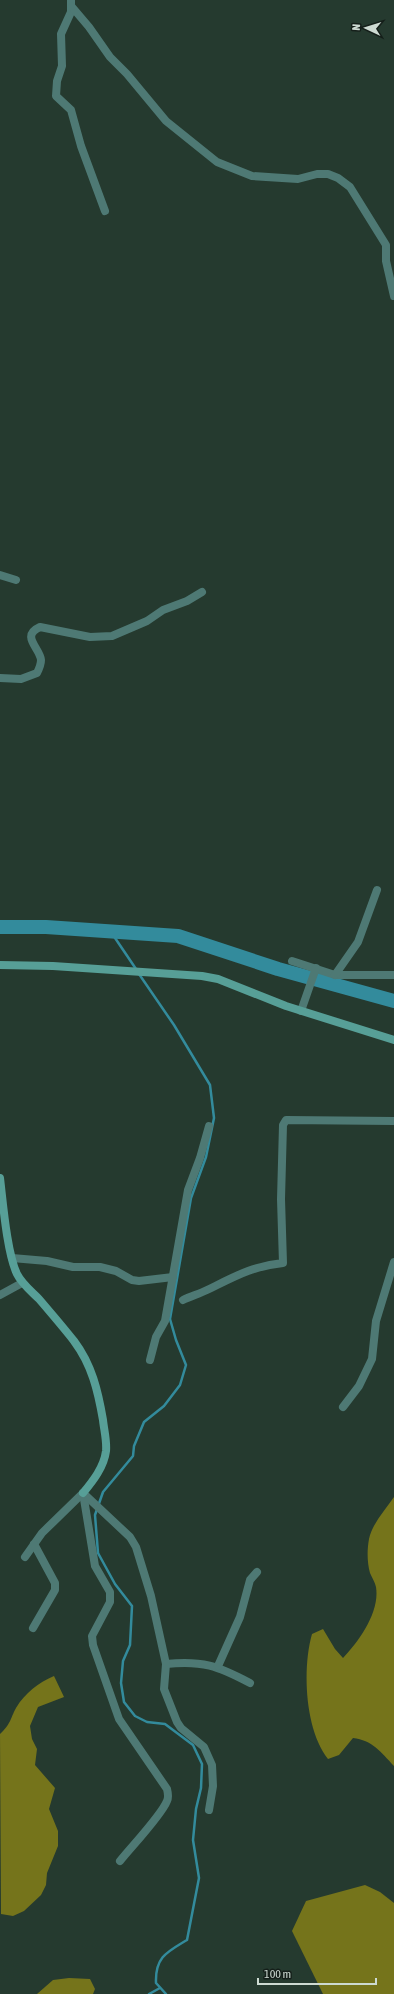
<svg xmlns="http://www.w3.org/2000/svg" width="394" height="1994" font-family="'Asap Condensed',sans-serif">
  <rect width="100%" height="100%" fill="#253a2f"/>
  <g fill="#75741b">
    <path d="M 394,1497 L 394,1766 C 381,1752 372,1740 353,1738 L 339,1755 L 328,1759 C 305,1730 302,1669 312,1634 L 323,1629 L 335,1649 L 343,1658 C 359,1641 380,1612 376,1587 C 375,1582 372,1578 370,1573 C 367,1562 367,1550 369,1539 C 372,1524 385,1510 394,1497 Z"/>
    <path d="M 54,1676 L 64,1697 L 38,1707 L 30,1726 L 32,1739 L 37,1749 L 35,1765 L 55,1788 L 49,1809 L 58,1831 L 58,1846 L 47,1873 L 46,1885 L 41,1895 L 24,1911 L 13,1916 L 1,1914 L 0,1734 C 11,1724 10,1719 16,1708 C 25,1693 38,1683 54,1676 Z"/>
    <polygon points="365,1885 380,1892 394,1903 394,1994 323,1994 292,1931 306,1901"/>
    <polygon points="69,1978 90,1979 95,1989 93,1994 37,1994 53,1980"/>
  </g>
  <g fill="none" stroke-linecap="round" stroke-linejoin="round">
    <g stroke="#338b9c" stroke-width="2.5">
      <polyline points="111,932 136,969"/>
      <path d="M 139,974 L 174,1025 L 210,1085 L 214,1118 L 206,1157 L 191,1198 L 170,1319 L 176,1340 L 186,1365 L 180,1385 L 164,1406 L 144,1422 L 134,1446 L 133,1456 L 103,1492 L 95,1515 L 98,1553 L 115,1584 L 132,1606 L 130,1645 L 123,1661 L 121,1683 L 124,1702 L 135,1716 L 147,1722 L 165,1724 L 193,1745 L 202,1764 L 201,1788 L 196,1809 L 193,1840 L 199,1878 L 187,1940 C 167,1952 155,1957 156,1983 L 166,1994"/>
      <polyline points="149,1994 160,1988"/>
    </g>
    <polyline stroke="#338b9c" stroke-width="14" points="0,927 46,927 178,936 278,969 394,1001"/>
    <g stroke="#4e7974" stroke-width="8">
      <polyline points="71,0 71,12 61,34 62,66 57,81 56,96 71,110 81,146 105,211"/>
      <polyline points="72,7 89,27 110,57 127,74 166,121 217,162 252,176 298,179 317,174 328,174 338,178 350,187 386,245 386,261 394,296"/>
      <polyline points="0,575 16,580"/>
      <path d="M 0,678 L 21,679 L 37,673 C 39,669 41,665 41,660 C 40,648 20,636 40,627 L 90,637 L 112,636 L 147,621 L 163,610 L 187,601 L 202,592"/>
      <polyline points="292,961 335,975 394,975"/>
      <polyline points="335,975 358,942 377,890"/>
      <polyline points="301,1011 316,968"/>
      <polyline points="12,1258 47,1261 73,1267 100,1267 116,1271 132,1280 139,1281 173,1277"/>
      <polyline points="0,1295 22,1283"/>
      <path d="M 183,1300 C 191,1296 199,1294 207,1290 C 234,1277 252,1266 283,1263 L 281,1199 L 283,1125 L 286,1120 L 394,1121"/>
      <polyline points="150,1360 156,1337 165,1321 188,1190 200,1158 209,1126"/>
      <polyline points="343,1407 359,1386 372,1359 376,1321 394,1262"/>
      <path d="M 83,1493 L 95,1566 L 110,1592 L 110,1602 L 92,1636 L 93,1645 L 119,1719 L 167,1789 C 168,1793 169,1797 167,1801 C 161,1816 131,1847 120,1861"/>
      <path d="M 83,1493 L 130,1537 L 136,1547 L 151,1596 L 166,1664 C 202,1660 218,1666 250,1683"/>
      <polyline points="25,1557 42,1533 83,1493"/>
      <polyline points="33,1628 55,1590 55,1583 34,1544"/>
      <polyline points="166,1664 164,1689 177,1722 181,1728 204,1747 212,1765 213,1786 209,1810"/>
      <polyline points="218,1666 240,1617 250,1580 257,1572"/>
    </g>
    <g stroke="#579f97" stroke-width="8">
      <polyline points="0,965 53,966 202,976 218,979 286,1006 394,1040"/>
      <path d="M 0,1178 C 3,1203 7,1253 17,1274 C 22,1284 31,1291 39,1299 C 51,1313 63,1327 74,1341 C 92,1365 98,1391 103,1420 C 104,1430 107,1441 106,1451 C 104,1467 93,1481 83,1493"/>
    </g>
  </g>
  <g transform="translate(366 28) rotate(274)" stroke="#151f1a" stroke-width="3" paint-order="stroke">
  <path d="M0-3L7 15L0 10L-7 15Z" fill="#cddad2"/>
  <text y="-6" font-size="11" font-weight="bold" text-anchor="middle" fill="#cddad2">N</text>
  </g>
  <path d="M258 1978v6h118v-6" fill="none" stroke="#cddad2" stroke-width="2"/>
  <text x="264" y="1978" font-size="12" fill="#cddad2" stroke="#151f1a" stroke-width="3" paint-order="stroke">100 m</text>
</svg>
